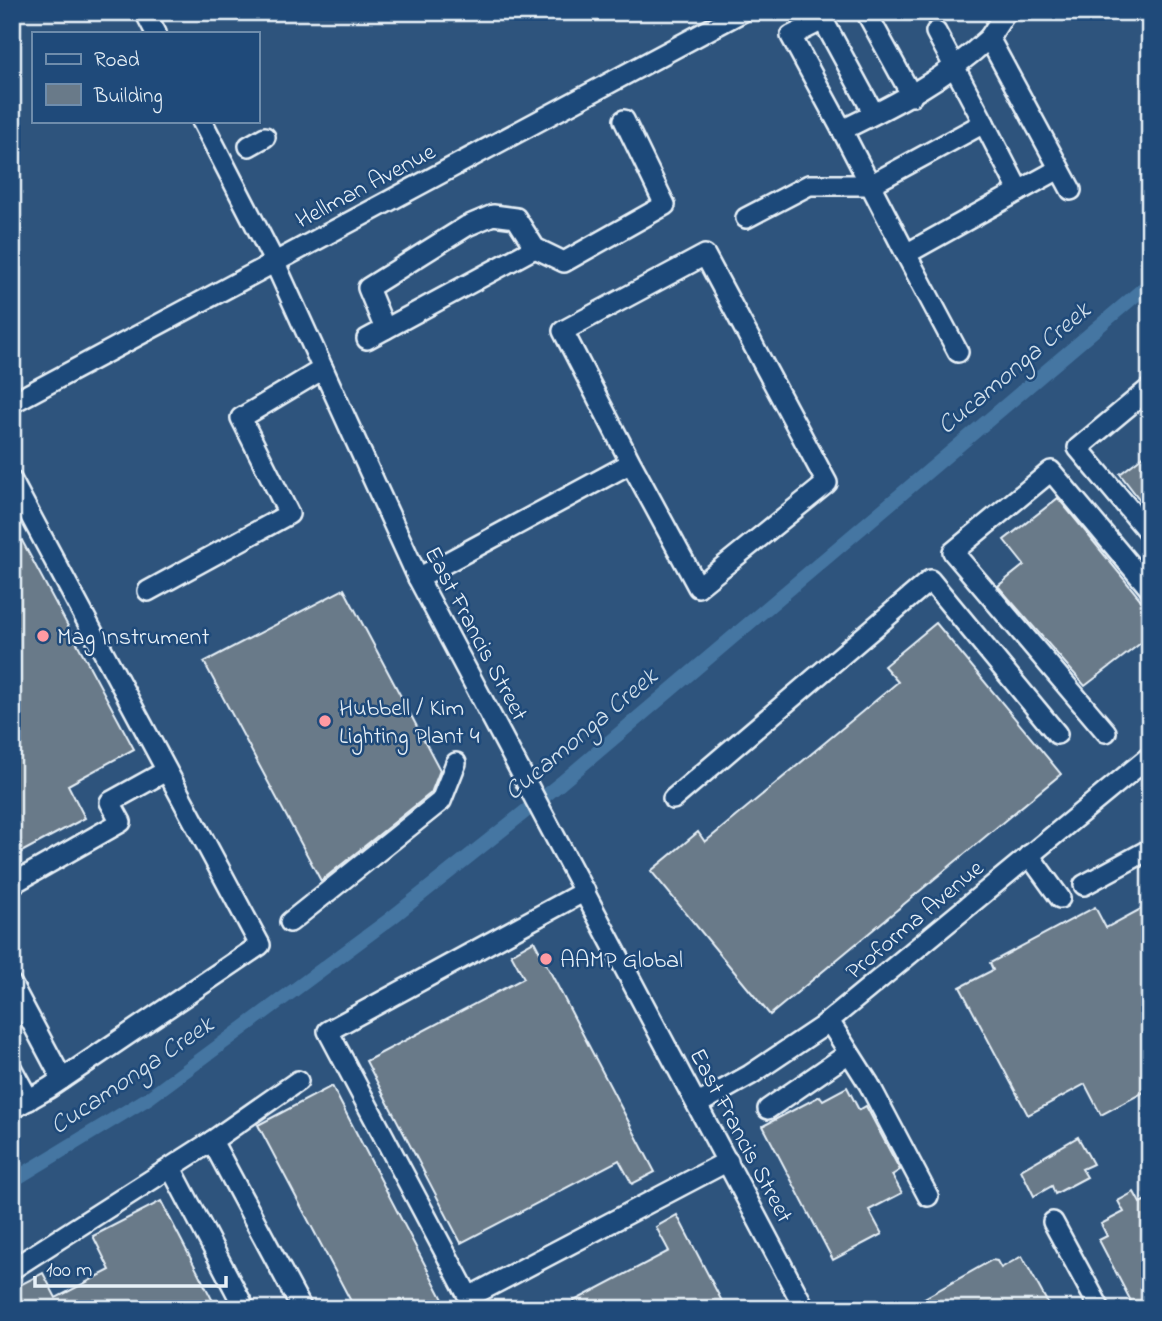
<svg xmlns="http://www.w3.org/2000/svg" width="1162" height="1321" font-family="'Indie Flower',sans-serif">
  <rect width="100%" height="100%" fill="#2e547d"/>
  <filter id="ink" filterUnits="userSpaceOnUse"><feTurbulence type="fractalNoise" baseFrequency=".0143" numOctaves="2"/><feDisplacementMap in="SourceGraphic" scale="14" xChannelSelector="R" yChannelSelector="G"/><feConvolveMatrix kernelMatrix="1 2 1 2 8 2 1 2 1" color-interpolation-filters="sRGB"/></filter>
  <g filter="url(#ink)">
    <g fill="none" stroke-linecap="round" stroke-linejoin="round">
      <polyline stroke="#4576a2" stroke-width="14" points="12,1181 150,1097 390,919 561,783 1150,283"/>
    </g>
    <g fill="#697a89" stroke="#e8f1f8" stroke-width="2">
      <polygon points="1150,451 1150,513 1120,474"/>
      <polygon points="1058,498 1150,611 1150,636 1085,686 998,586 1024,565 1004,540"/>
      <polygon points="12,522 134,749 68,785 85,818 12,857"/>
      <polygon points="344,589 440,770 431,793 321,881 204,662"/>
      <polygon points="936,623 1061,774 770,1015 651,871 698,832 705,842 898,682 884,666"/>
      <polygon points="1150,904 1150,1089 1101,1115 1085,1084 1028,1115 960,987 993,970 990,963 1095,907 1106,928"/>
      <polygon points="534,941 655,1172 632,1184 619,1160 461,1243 366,1061 524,978 511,954"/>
      <polygon points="332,1086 448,1309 355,1309 258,1125"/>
      <polygon points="847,1087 859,1110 866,1106 900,1170 892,1175 902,1193 869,1210 882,1234 833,1260 763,1126 820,1096 823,1100"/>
      <polygon points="1078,1137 1093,1164 1082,1169 1087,1177 1055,1194 1052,1186 1034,1196 1021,1170"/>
      <polygon points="1134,1192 1140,1203 1150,1198 1150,1309 1135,1309 1099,1240 1107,1236 1101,1224 1124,1212 1118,1201"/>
      <polygon points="161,1201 217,1309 12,1309 12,1289 43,1273 56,1298 110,1270 93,1236"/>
      <polygon points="677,1215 726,1309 559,1309 669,1251 656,1227"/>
      <polygon points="1022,1256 1051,1309 905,1309 992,1260 997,1261 1001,1268"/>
    </g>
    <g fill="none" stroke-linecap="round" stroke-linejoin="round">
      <defs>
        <g id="minor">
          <polyline points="145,12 156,33"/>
          <polyline points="866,12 912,96"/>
          <polyline points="989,38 1004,15 1008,12"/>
          <path d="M 874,114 L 823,20 L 791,36 L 842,130 C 896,104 945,79 989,38 L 1071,190"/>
          <polyline points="202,121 274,261 418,578 805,1309"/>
          <polyline points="984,123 1019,191 1059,169"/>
          <polyline points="842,130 906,254"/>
          <polyline points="249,146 265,137"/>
          <polyline points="746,218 809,185 870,185 984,123 936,32"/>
          <polyline points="385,329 368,288 467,226 493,215 516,218 535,248 564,262 665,205 624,120"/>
          <polyline points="367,339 535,248"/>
          <polyline points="958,352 906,254 1019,191"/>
          <polyline points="1150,388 1078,448 1150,534"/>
          <polyline points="12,403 742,12"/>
          <polyline points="12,481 260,945 49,1088 12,1109"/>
          <polyline points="418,578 631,463 698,587 827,483 705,255 563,331 631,463"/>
          <polyline points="148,591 289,514 241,418 323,369"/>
          <polyline points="1106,732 953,552 1051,471 1150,589"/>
          <polyline points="673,799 930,580 1057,734"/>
          <polyline points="1029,855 1060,898"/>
          <polyline points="12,884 121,822 110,802 166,771"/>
          <polyline points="1084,885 1150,849"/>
          <polyline points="290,922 441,801 456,763"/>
          <polyline points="12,985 62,1079"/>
          <polyline points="829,1021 869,1084 928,1196"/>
          <polyline points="12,1069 29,1100"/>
          <polyline points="298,1081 212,1141 302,1309"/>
          <polyline points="698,1104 750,1075 820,1028 1150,756"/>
          <polyline points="768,1109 849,1053"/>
          <polyline points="171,1168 245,1309"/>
          <polyline points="1053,1222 1100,1309"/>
          <polyline points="12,1269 212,1141"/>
          <polyline points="469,1297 728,1161"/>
          <polyline points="475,1309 328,1031 585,891"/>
        </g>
      </defs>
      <use href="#minor" stroke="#e8f1f8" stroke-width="24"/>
      <use href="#minor" stroke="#1f4a7a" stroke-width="19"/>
    </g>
  </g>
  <g fill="#ff9aa2" stroke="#1f4a7a" stroke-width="2.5">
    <circle cx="43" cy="636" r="7"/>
    <circle cx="325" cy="721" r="7"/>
    <circle cx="546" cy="959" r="7"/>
  </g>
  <g text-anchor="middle" stroke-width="5" stroke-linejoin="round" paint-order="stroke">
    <g font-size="24" fill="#e8f1f8" stroke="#1f4a7a">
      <text transform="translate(365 185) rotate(-28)" y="8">Hellman Avenue</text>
      <text transform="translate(477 633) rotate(62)" y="8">East Francis Street</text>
      <text transform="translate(914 919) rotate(-40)" y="8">Proforma Avenue</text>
      <text transform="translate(742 1135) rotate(62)" y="8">East Francis Street</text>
    </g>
    <g font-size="24" fill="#e8f1f8" stroke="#1f4a7a" text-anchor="start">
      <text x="57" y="644">Mag Instrument</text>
      <text x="339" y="715">Hubbell / Kim<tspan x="339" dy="28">Lighting Plant 4</tspan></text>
      <text x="560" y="967">AAMP Global</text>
    </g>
    <g font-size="26" font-style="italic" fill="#d0dfeb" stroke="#1f4a7a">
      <text transform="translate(1013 367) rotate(-40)" y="9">Cucamonga Creek</text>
      <text transform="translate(580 733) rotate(-40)" y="9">Cucamonga Creek</text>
      <text transform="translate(131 1074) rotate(-34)" y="9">Cucamonga Creek</text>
    </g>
  </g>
  <rect width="1162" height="1321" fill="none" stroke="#1f4a7a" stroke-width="42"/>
  <rect x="21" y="21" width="1120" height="1279" fill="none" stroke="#e8f1f8" stroke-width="2.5" filter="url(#ink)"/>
  <rect x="32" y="32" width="228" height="91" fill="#1f4a7a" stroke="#6f8dac" stroke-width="2"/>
  <rect x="46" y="54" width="35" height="10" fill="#1f4a7a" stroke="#6f8dac" stroke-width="2"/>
  <text x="94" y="66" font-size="21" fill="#e8f1f8">Road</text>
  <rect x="46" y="84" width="35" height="21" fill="#697a89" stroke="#6f8dac" stroke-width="2"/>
  <text x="94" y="102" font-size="21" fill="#e8f1f8">Building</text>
  <path d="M35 1276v10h191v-10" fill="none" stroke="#e8f1f8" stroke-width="3.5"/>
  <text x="46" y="1276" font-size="21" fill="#e8f1f8" stroke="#1f4a7a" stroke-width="5" paint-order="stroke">100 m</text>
</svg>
